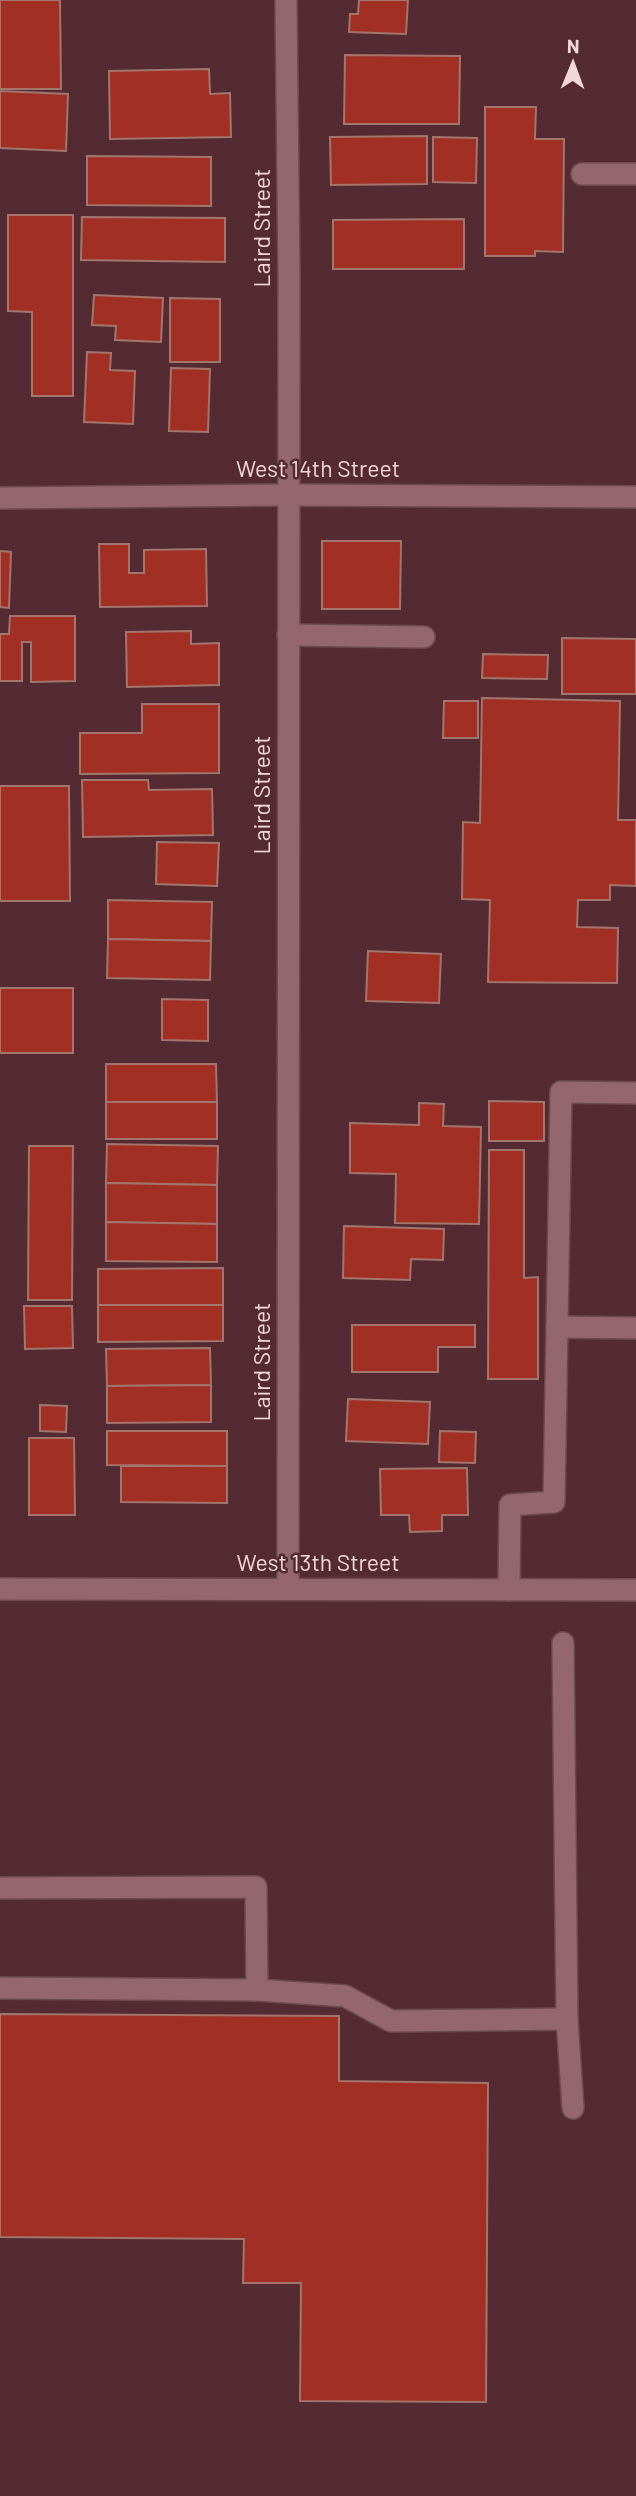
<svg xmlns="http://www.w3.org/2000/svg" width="636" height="2496" font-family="Barlow,sans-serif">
  <rect width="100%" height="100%" fill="#542b33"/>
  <g fill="#a12f24" stroke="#a3756d" stroke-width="2">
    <polygon points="0,0 60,0 61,89 0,89"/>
    <polygon points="359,0 408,0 406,34 349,32 350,14 358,14"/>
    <polygon points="345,55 460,56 459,124 344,124"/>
    <polygon points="209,69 210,94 230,93 231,137 110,139 109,71"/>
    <polygon points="0,91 68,94 66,151 0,148"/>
    <polygon points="485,107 536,107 535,139 564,139 563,252 535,251 535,256 485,256"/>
    <polygon points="427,136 427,184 331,185 330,137"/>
    <polygon points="433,137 477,138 476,183 433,182"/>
    <polygon points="87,156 211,157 211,206 87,205"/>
    <polygon points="8,215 73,215 73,396 32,396 32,312 8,311"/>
    <polygon points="82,217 225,218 225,262 81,260"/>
    <polygon points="464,219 464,269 333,269 333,220"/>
    <polygon points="94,295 163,298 161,342 115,340 116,326 92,325"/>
    <polygon points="170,298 220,299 220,362 170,362"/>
    <polygon points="87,352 111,353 110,370 135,371 133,424 84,422"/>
    <polygon points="171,368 210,369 208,432 169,431"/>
    <polygon points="322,541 401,541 400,609 322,609"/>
    <polygon points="99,544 129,544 129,573 144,573 144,550 206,549 207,606 100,607"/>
    <polygon points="0,551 11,552 9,608 0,607"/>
    <polygon points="10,616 75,616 75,681 31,682 31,642 22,642 22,681 0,681 0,634 9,634"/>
    <polygon points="191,631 191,644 219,643 219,685 127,687 126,632"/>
    <polygon points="562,638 636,639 636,694 562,694"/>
    <polygon points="483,654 548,655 547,679 482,678"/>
    <polygon points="482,698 620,701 618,820 636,820 636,886 610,885 610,900 578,900 577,927 618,928 617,983 488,982 490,900 462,899 463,822 480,823"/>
    <polygon points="444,701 478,701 478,738 443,738"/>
    <polygon points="142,704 219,704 219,773 80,774 80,733 142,733"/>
    <polygon points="82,780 148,780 149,790 212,789 213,835 83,837"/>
    <polygon points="0,786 69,786 70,901 0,901"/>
    <polygon points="157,842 219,843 217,886 156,884"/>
    <polygon points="108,900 212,902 211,941 108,939"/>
    <polygon points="108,939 211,941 210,980 107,978"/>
    <polygon points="368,951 441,954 439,1003 366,1001"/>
    <rect x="0" y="988" width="73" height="65"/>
    <polygon points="162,999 208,1000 208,1041 162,1040"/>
    <polygon points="106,1064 216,1064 217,1102 106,1102"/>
    <polygon points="489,1101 544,1102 544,1141 489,1141"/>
    <rect x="106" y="1102" width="111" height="37"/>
    <polygon points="419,1103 444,1104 443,1126 481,1127 479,1224 395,1223 396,1174 350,1173 350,1123 419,1125"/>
    <polygon points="107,1144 218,1146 217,1185 106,1183"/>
    <polygon points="29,1146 73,1146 72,1300 28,1300"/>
    <polygon points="489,1150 524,1150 524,1278 538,1277 538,1379 488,1379"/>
    <polygon points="106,1183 217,1185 217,1224 106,1222"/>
    <polygon points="106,1222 217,1224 217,1262 106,1261"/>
    <polygon points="344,1226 444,1229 443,1260 411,1259 410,1280 343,1278"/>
    <polygon points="223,1268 223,1305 98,1305 98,1269"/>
    <polygon points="98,1305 223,1305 223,1341 98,1342"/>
    <polygon points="24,1306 72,1306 73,1348 25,1349"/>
    <polygon points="352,1325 475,1325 475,1347 438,1347 438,1372 352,1372"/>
    <polygon points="210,1348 211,1385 107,1386 106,1349"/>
    <polygon points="211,1385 211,1422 107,1423 107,1386"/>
    <polygon points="348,1399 430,1402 428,1444 346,1441"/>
    <polygon points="40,1405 67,1406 66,1432 40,1431"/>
    <polygon points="107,1431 227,1431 227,1466 107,1465"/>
    <polygon points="440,1431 476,1432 475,1463 439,1462"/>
    <polygon points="29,1438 74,1438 75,1515 29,1515"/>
    <polygon points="121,1466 227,1466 227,1503 121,1502"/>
    <polygon points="467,1468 468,1515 442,1515 442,1531 410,1532 409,1515 381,1515 380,1469"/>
    <polygon points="0,2014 339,2016 339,2081 488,2083 486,2402 300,2401 301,2283 243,2283 244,2239 0,2237"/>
  </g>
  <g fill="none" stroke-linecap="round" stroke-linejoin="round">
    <defs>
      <g id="service">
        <polyline points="582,174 636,174"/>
        <polyline points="288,635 424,637"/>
        <polyline points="557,1327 636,1328"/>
        <polyline points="509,1590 510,1505 554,1502 561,1092 636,1093"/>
        <polyline points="563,1643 567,2019"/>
        <polyline points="0,1888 256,1887 257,1990 345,1996 391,2021 567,2019 573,2108"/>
        <polyline points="0,1988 257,1990"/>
      </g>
      <g id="minor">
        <polyline points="286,0 289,277 288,1589"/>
        <polyline points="0,1589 636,1590"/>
      </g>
      <polyline id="tertiary" points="0,498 289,495 636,497"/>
    </defs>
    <use href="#service" stroke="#6c4950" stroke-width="24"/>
    <use href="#minor" stroke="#6c4950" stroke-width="24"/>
    <use href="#tertiary" stroke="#6c4950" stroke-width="24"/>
    <use href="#service" stroke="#94666d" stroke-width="21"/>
    <use href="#minor" stroke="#94666d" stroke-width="21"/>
    <use href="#tertiary" stroke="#94666d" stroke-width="21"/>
  </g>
  <g text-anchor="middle" stroke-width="5" stroke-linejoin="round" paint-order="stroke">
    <g font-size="23" fill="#f1d6da" stroke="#542b33">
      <text transform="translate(262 228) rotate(-90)" y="8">Laird Street</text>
      <text x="318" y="477">West 14th Street</text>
      <text transform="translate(262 795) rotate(-90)" y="8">Laird Street</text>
      <text transform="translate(262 1362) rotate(-90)" y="8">Laird Street</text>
      <text x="318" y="1571">West 13th Street</text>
    </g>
  </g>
  <g transform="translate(573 63) rotate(1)" stroke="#542b33" stroke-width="5" paint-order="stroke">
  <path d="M0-5L12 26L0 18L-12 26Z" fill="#f1d6da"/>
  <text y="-10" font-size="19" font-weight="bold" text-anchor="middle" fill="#f1d6da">N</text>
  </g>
</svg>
